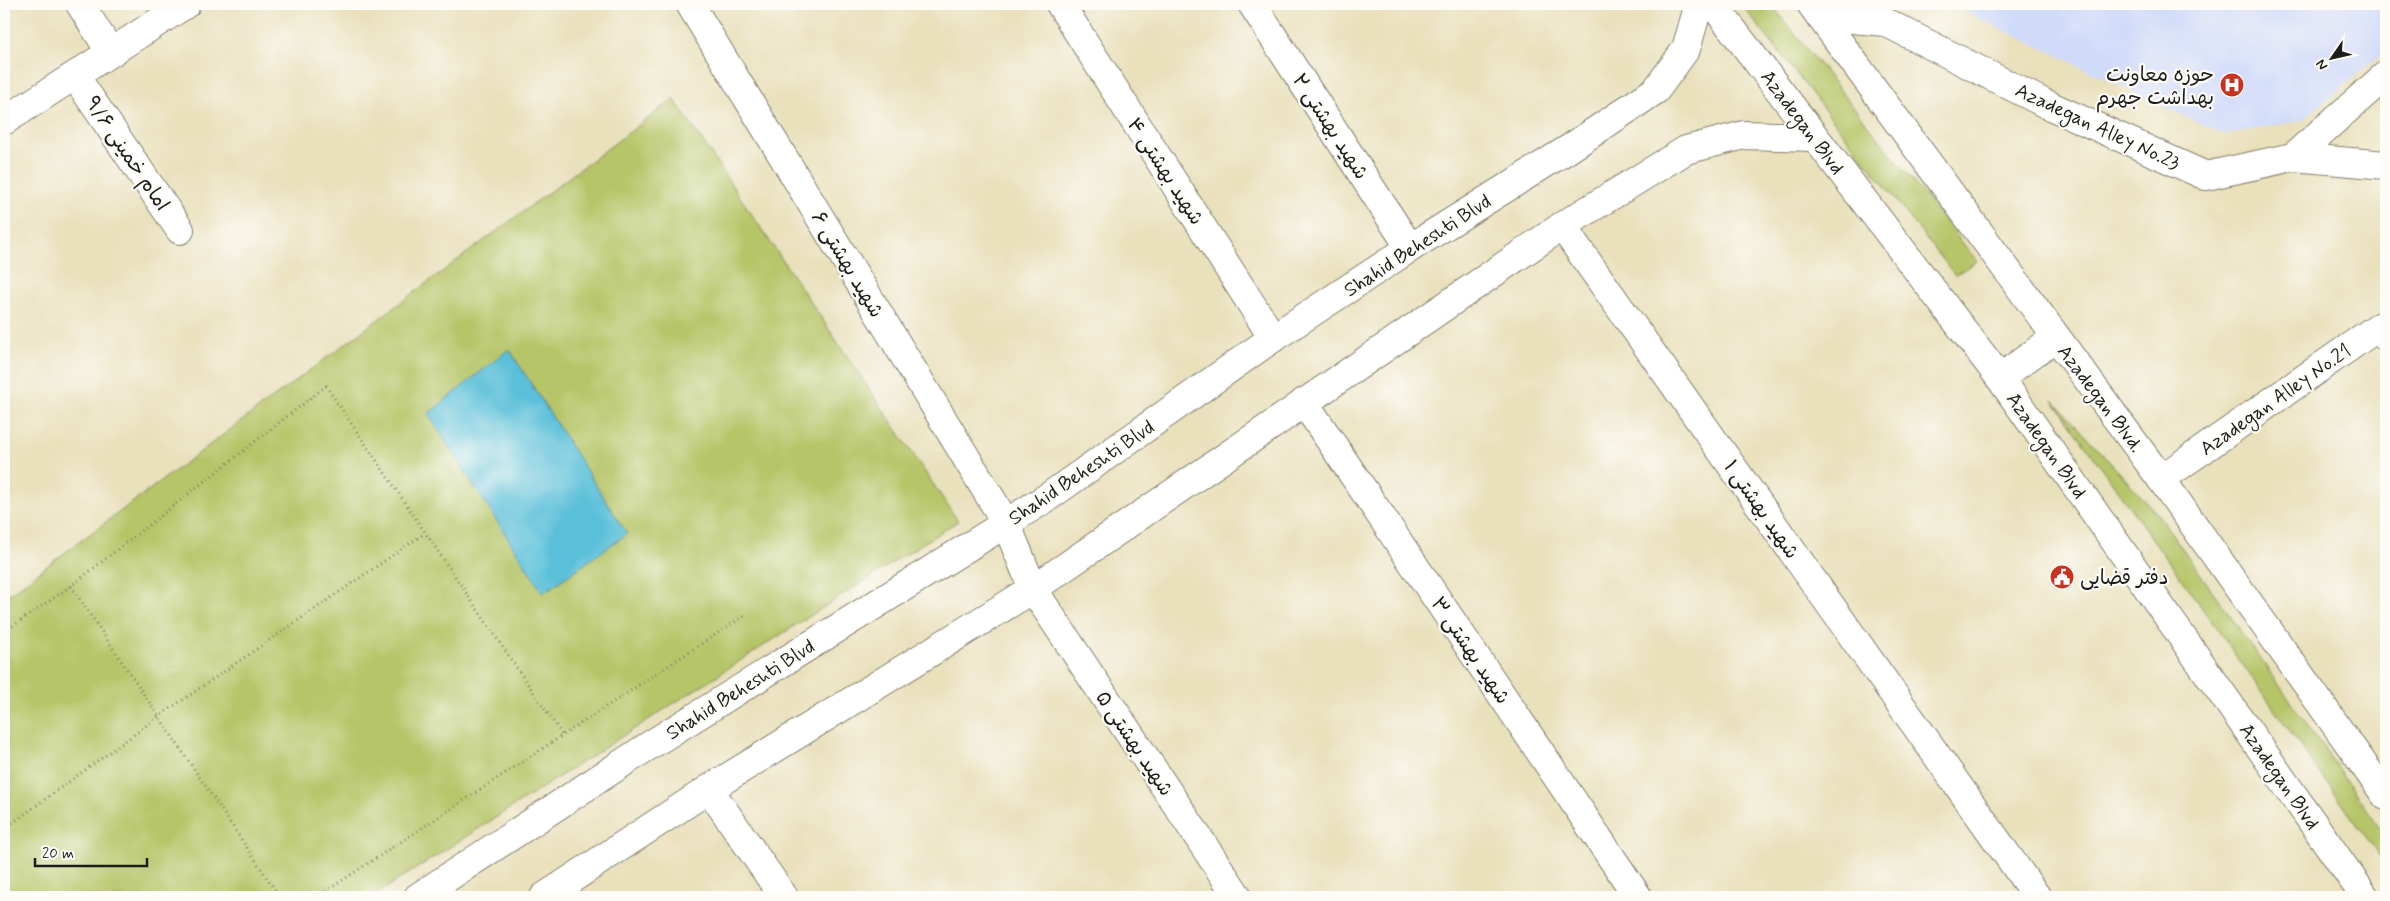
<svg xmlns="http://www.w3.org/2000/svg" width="2390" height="901" font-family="Mynerve,'Playpen Sans Arabic',sans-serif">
  <rect width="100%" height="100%" fill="#fdfcf7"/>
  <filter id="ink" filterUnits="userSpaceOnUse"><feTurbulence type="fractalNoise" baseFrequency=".02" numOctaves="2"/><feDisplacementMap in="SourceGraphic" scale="10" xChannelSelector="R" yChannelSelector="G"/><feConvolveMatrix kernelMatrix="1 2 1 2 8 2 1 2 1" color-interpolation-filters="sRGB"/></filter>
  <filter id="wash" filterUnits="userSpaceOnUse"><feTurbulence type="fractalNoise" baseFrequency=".0096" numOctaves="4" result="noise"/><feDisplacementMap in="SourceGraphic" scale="20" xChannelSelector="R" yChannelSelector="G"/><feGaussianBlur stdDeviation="1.12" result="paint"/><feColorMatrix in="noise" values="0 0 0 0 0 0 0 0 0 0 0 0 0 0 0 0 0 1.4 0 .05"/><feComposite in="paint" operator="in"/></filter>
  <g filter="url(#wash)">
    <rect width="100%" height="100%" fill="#e9e0bc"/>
    <polygon fill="#d0daf9" points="1949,4 2386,4 2386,50 2303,120 2224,135"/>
    <g fill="#b6c567" stroke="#697042">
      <polygon points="1741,4 1771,4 1977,261 1955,275"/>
      <polygon points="674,99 958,521 372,897 4,897 4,598"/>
      <polygon points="2053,400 2160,517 2386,836 2386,865"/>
    </g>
    <polygon fill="#5abfd9" stroke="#3b6e7a" points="509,349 627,534 543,593 428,414"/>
  </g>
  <g filter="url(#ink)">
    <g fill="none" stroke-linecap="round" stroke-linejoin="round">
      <defs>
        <g id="minor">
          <polyline points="80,4 111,53"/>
          <polyline points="690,4 1006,523"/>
          <polyline points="1060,4 1273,338"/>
          <polyline points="1252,4 1410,248"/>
          <polyline points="1820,16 1885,22 2044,103 2206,176 2293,157 2386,165"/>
          <polyline points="75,76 180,230"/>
          <polyline points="4,121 186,4"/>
          <polyline points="2293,157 2386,75"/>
          <polyline points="1562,226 2037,897"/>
          <polyline points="1304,402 1638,897"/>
          <polyline points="2161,479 2378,327 2386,337"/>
          <polyline points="1033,589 1238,897"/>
          <polyline points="709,789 784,897"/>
        </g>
        <g id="secondary">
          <polyline points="1006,523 1033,589"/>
          <polyline points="418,897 647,747 1048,497 1273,338 1410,248 1570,148 1656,90 1686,49 1699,4"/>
          <polyline points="544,897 709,789 1033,589 1562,226 1686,150 1744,135 1813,137"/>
        </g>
        <g id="primary">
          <polyline points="1713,4 2000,378 2365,897"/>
          <polyline points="1811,4 2161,479 2386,796"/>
          <polyline points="2000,378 2056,337"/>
        </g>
      </defs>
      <use href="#minor" stroke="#827e6c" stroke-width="30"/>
      <use href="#secondary" stroke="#827e6c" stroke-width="30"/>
      <use href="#primary" stroke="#827e6c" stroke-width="30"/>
      <g stroke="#827e6c" stroke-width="3" stroke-dasharray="1 4" stroke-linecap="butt">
        <polyline points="71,586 280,897"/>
        <polyline points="4,632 71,586 326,386 563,736"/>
        <polyline points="4,829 158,717 425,533"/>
        <polyline points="317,897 747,614"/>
      </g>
      <use href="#minor" stroke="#fff" stroke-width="28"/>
      <use href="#secondary" stroke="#fff" stroke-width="28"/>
      <use href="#primary" stroke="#fff" stroke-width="28"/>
    </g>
  </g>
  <defs>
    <symbol id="hospital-disc" viewBox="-11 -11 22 22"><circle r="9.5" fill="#c8321e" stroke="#fdfcf7"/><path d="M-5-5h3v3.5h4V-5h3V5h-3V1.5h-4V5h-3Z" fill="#fff"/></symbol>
    <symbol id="civic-disc" viewBox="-11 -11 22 22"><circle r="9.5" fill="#c8321e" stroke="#fdfcf7"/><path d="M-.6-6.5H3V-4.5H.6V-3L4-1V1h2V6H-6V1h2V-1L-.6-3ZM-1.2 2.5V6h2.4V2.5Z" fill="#fff"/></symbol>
  </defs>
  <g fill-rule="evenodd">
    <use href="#hospital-disc" x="2218" y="71" width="28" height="28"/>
    <use href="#civic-disc" x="2048" y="563" width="28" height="28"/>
  </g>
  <g text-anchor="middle" stroke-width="4.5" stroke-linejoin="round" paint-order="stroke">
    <g font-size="20" fill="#1c1c1c" stroke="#fdfcf7" text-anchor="end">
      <text x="2214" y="81">حوزه معاونت<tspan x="2214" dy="23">بهداشت جهرم</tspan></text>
      <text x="2080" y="584" text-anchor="start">دفتر قضایی</text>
    </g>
    <g font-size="20" fill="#1c1c1c" stroke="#fdfcf7">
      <text transform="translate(1803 122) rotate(53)" y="7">َAzadegan Blvd</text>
      <text transform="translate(1331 126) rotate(57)" y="7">شهید بهشتی ۲</text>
      <text transform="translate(2098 126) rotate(25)" y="7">Azadegan Alley No.23</text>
      <text transform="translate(128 153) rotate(56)" y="7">امام خمینی ۹/۶</text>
      <text transform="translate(1166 171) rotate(57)" y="7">شهید بهشتی ۴</text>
      <text transform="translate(1417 245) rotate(-33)" y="7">Shahid Beheshti Blvd</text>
      <text transform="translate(848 264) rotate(59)" y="7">شهید بهشتی ۶</text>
      <text transform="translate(2101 398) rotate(53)" y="7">Azadegan Blvd.</text>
      <text transform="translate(2275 399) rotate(-35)" y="7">Azadegan Alley No.21</text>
      <text transform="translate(2047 445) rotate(55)" y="7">َAzadegan Blvd</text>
      <text transform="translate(1081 472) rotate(-34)" y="7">Shahid Beheshti Blvd</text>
      <text transform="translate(1762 509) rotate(55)" y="7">شهید بهشتی ۱</text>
      <text transform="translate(1471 650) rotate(56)" y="7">شهید بهشتی ۳</text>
      <text transform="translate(740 689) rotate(-32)" y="7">Shahid Beheshti Blvd</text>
      <text transform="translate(1135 743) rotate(56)" y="7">شهید بهشتی ۵</text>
      <text transform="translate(2280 776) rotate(55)" y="7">َAzadegan Blvd</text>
    </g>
  </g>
  <rect width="2390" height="901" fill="none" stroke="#fdfcf7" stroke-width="20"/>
  <g transform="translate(2332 58) rotate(236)" stroke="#fdfcf7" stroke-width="4" paint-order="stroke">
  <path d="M0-4L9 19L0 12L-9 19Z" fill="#1c1c1c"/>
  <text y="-8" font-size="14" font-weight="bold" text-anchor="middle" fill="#1c1c1c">N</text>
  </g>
  <path d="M35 858v8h112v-8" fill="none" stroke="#1c1c1c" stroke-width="2.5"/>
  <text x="42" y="858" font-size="15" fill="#1c1c1c" stroke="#fdfcf7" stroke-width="4" paint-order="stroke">20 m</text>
</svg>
